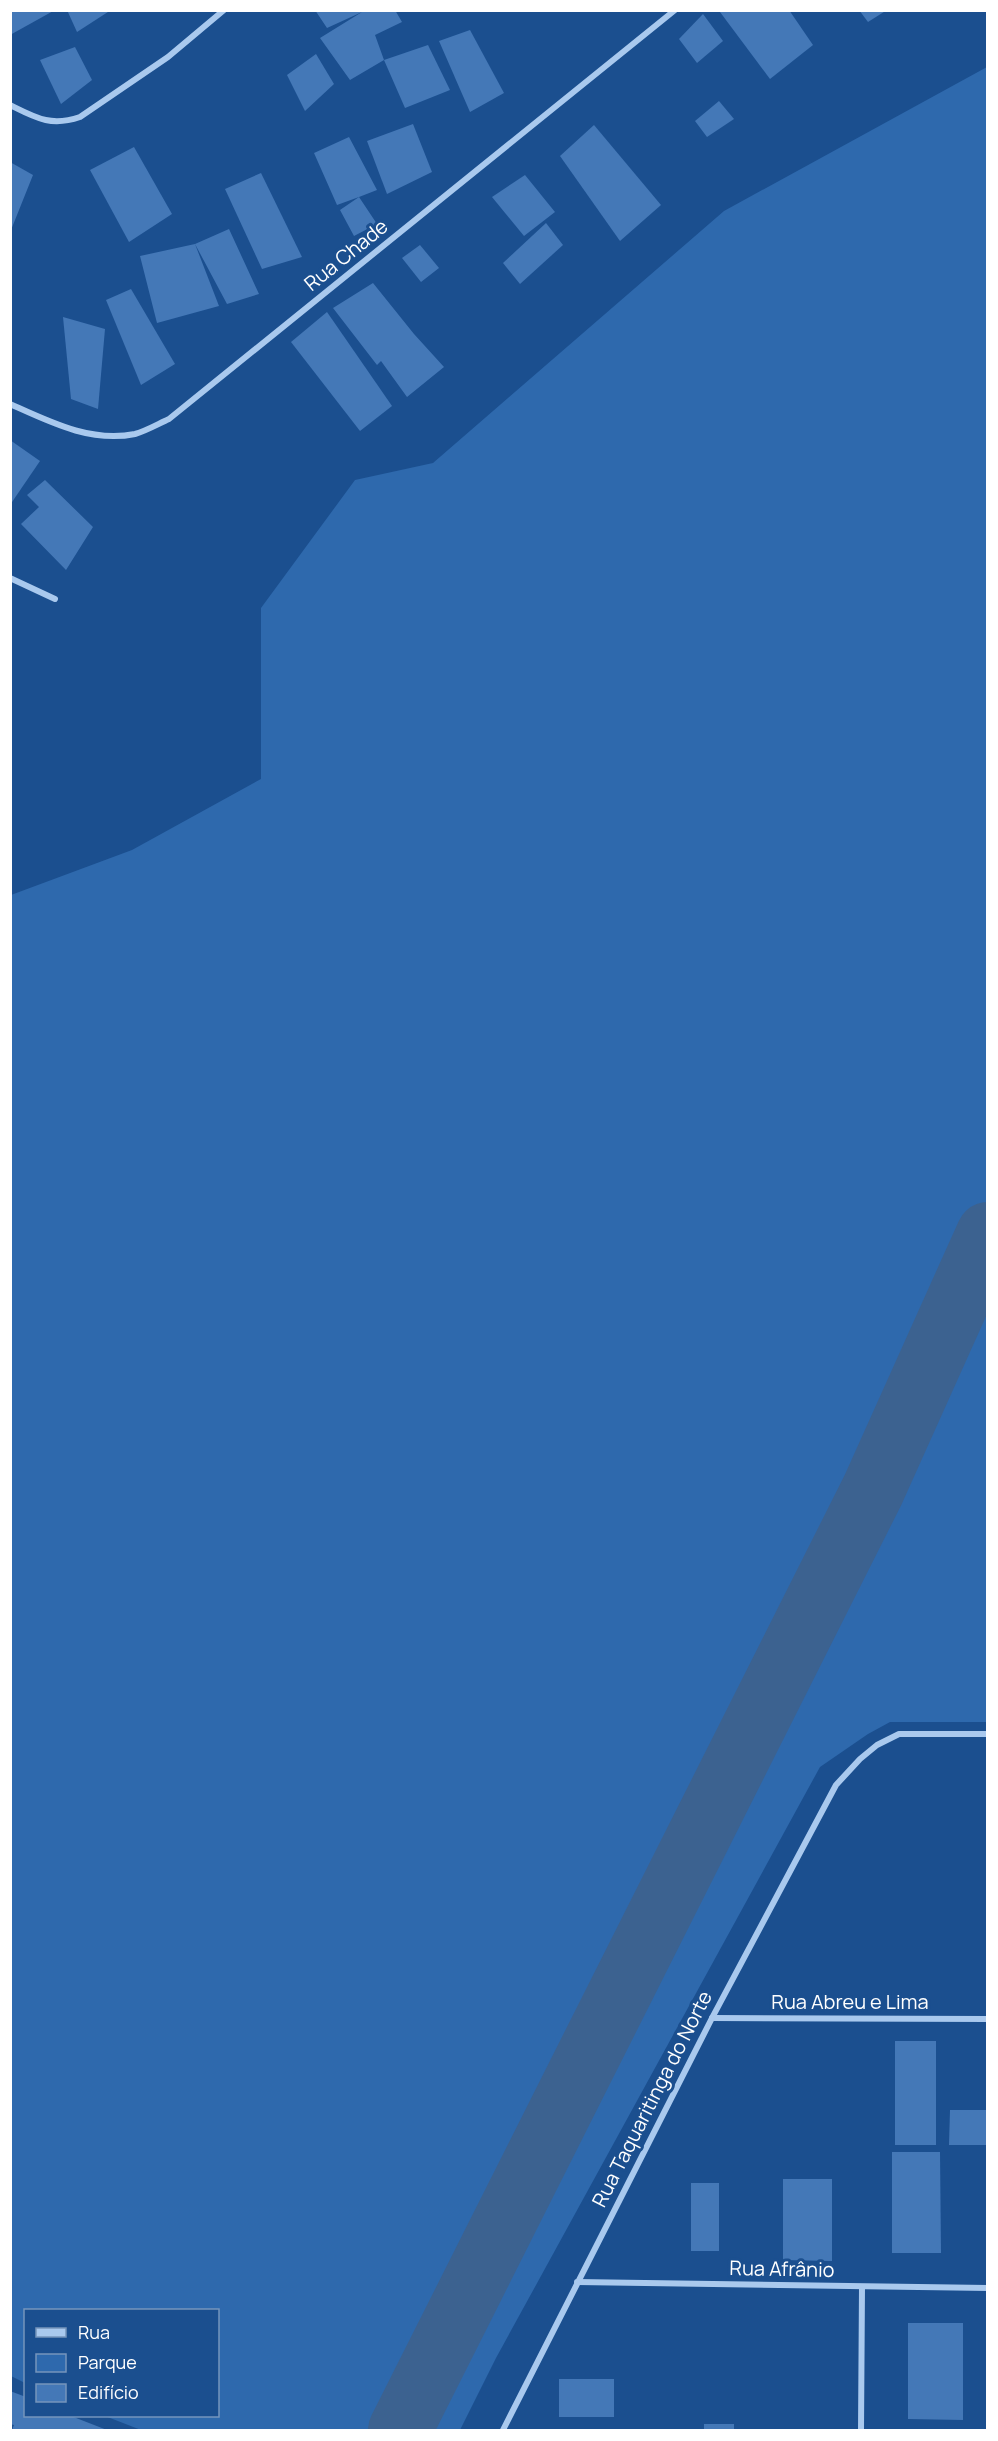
<svg xmlns="http://www.w3.org/2000/svg" width="998" height="2441" font-family="Manrope,sans-serif">
  <rect width="100%" height="100%" fill="#1b4f8f"/>
  <polygon fill="#2e69ad" points="987,67 987,1722 890,1722 868,1734 820,1767 496,2358 460,2430 418,2430 458,2348 409,2430 141,2430 105,2416 218,2416 218,2310 26,2310 25,2383 11,2376 11,895 132,850 261,779 261,608 355,480 433,463 724,211"/>
  <g fill="none" stroke-linecap="round" stroke-linejoin="round">
    <polyline stroke="#3c6290" stroke-width="64" points="400,2430 873,1490 988,1234"/>
  </g>
  <g fill="#4478b7">
    <polygon points="10,10 55,10 10,35"/>
    <polygon points="67,10 111,10 77,32"/>
    <polygon points="315,10 395,10 402,22 375,35 384,60 350,80 320,38 362,12 327,28"/>
    <polygon points="722,10 789,10 813,45 770,79 720,12"/>
    <polygon points="859,10 887,10 868,22"/>
    <polygon points="703,14 723,41 697,63 679,39"/>
    <polygon points="470,30 504,93 470,112 439,41"/>
    <polygon points="428,45 450,90 405,108 384,60"/>
    <polygon points="75,47 92,80 61,104 40,60"/>
    <polygon points="316,54 334,84 305,111 287,75"/>
    <polygon points="719,101 734,119 707,137 695,121"/>
    <polygon points="413,124 432,172 387,194 367,141"/>
    <polygon points="594,125 661,205 620,241 560,156"/>
    <polygon points="349,137 377,190 359,197 377,224 354,236 340,210 359,197 337,205 314,153"/>
    <polygon points="134,147 172,214 129,242 90,170"/>
    <polygon points="10,162 33,175 11,230 10,230"/>
    <polygon points="261,173 302,257 262,269 225,189"/>
    <polygon points="525,175 555,212 524,236 492,197"/>
    <polygon points="546,223 563,245 520,284 503,263"/>
    <polygon points="229,229 259,294 227,304 195,244 219,306 157,323 140,256 195,244"/>
    <polygon points="420,245 439,268 421,282 402,258"/>
    <polygon points="373,283 414,334 444,367 407,397 381,361 377,365 333,308"/>
    <polygon points="131,289 175,364 141,385 106,300"/>
    <polygon points="327,312 392,406 360,431 291,342"/>
    <polygon points="63,317 105,329 98,409 71,399"/>
    <polygon points="10,440 40,461 10,505"/>
    <polygon points="45,480 93,527 66,570 21,524 39,507 27,495"/>
    <rect x="895" y="2041" width="41" height="104"/>
    <polygon points="950,2110 987,2110 987,2145 949,2145"/>
    <polygon points="892,2152 940,2152 941,2253 892,2253"/>
    <polygon points="783,2179 832,2179 832,2261 783,2260"/>
    <rect x="691" y="2183" width="28" height="68"/>
    <polygon points="908,2323 963,2323 963,2420 908,2419"/>
    <rect x="559" y="2379" width="55" height="38"/>
    <polygon points="10,2391 26,2397 26,2416 71,2416 107,2430 12,2430 14,2425 10,2424"/>
    <rect x="704" y="2424" width="30" height="6"/>
  </g>
  <g fill="none" stroke-linecap="round" stroke-linejoin="round">
    <g stroke="#a9c9ee" stroke-width="6">
      <path d="M 10,105 C 36,118 51,127 80,117 L 168,57 L 224,10"/>
      <path d="M 10,404 C 50,422 91,443 135,434 C 146,431 158,424 169,419 L 675,10"/>
      <polyline points="10,578 55,599"/>
      <polyline points="712,2018 988,2019"/>
      <polyline points="577,2282 988,2288"/>
      <polyline points="503,2430 712,2018 836,1785 860,1759 877,1745 899,1734 988,1734"/>
      <polyline points="861,2430 862,2287"/>
    </g>
  </g>
  <g text-anchor="middle" stroke-width="6" stroke-linejoin="round" paint-order="stroke">
    <g font-size="20" fill="#fff" stroke="#1b4f8f">
      <text transform="translate(346 255) rotate(-39)" y="7">Rua Chade</text>
      <text x="850" y="2009">Rua Abreu e Lima</text>
      <text transform="translate(652 2099) rotate(-63)" y="7">Rua Taquaritinga do Norte</text>
      <text transform="translate(782 2269) rotate(1)" y="7">Rua Afrânio</text>
    </g>
  </g>
  <rect width="998" height="2441" fill="none" stroke="#ffffff" stroke-width="24"/>
  <rect x="24" y="2309" width="195" height="108" fill="#1b4f8f" stroke="#7695bc" stroke-width="1.5"/>
  <rect x="36" y="2328" width="30" height="9" fill="#a9c9ee" stroke="#7695bc" stroke-width="1.5"/>
  <text x="78" y="2339" font-size="18" fill="#ffffff">Rua</text>
  <rect x="36" y="2354" width="30" height="18" fill="#2e69ad" stroke="#7695bc" stroke-width="1.5"/>
  <text x="78" y="2369" font-size="18" fill="#ffffff">Parque</text>
  <rect x="36" y="2384" width="30" height="18" fill="#4478b7" stroke="#7695bc" stroke-width="1.5"/>
  <text x="78" y="2399" font-size="18" fill="#ffffff">Edifício</text>
</svg>
